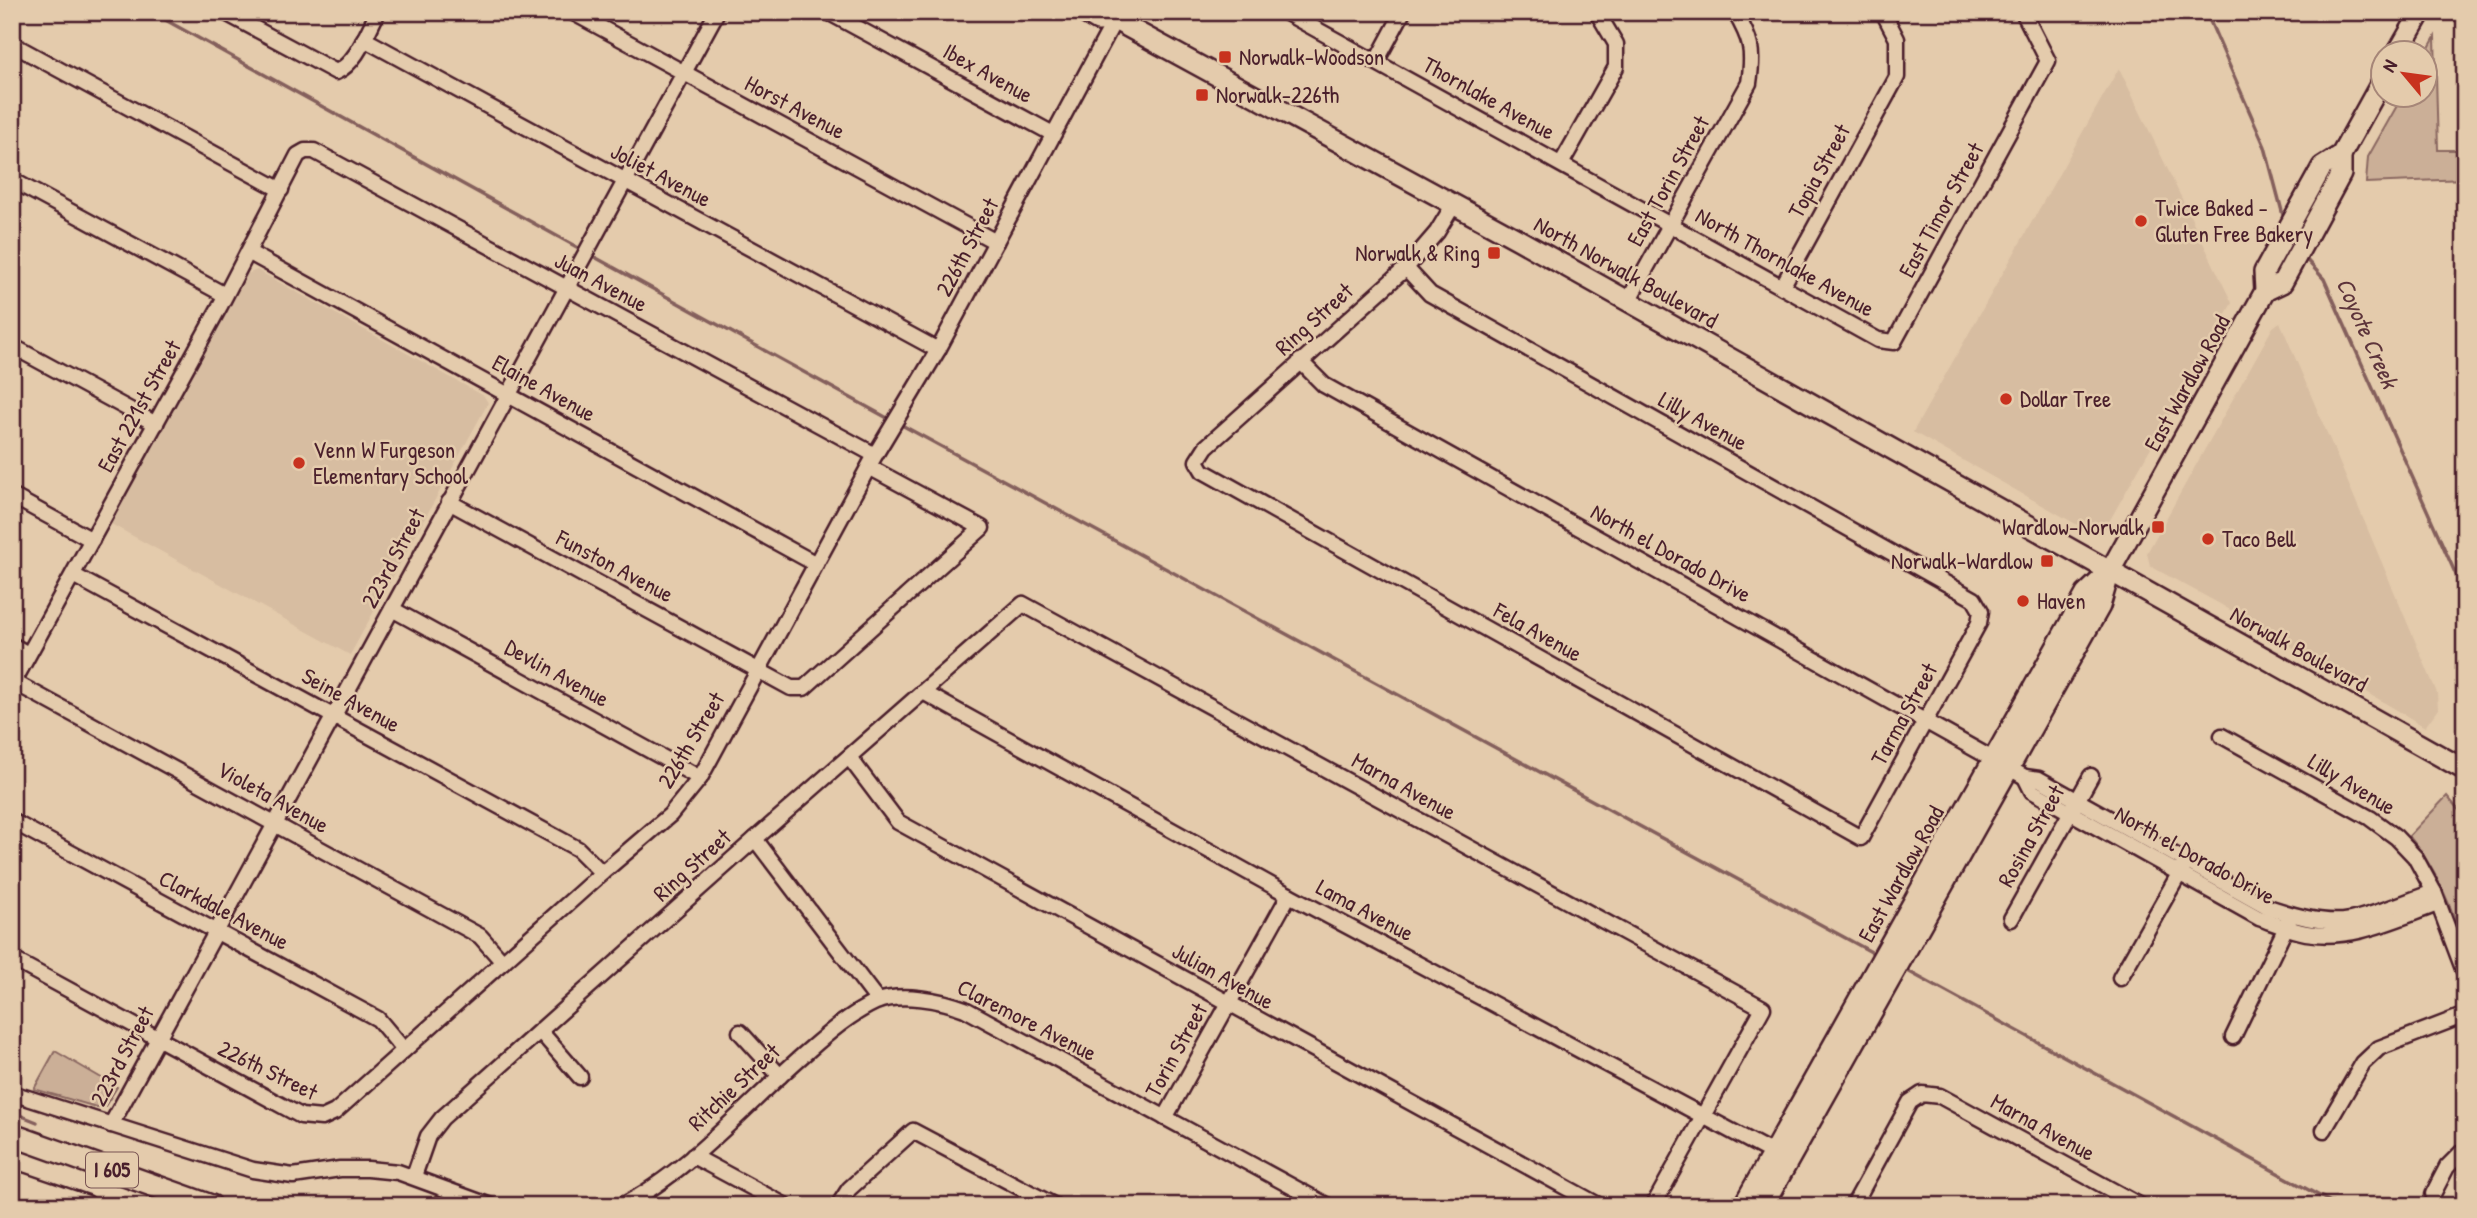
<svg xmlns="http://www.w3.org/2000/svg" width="2477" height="1218" font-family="'Patrick Hand',sans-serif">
  <rect width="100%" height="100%" fill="#e4cbac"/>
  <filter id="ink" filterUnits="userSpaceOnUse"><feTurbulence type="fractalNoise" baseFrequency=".0143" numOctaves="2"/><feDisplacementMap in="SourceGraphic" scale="14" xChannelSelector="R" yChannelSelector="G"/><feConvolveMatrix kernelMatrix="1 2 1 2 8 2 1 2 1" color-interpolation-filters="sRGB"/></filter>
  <g filter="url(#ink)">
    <g fill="#d7bda1">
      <polygon points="2119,68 2232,303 2106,527 2099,534 2090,532 1913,432"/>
      <polygon points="257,270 484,396 488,403 350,655 111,524 247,274"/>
      <polygon points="2280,322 2437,693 2438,709 2425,727 2220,604 2150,566 2147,553 2273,327"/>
    </g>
    <g fill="#cbaf97" stroke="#8a6761" stroke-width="2">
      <polygon points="2435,37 2438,150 2465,150 2465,179 2366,183 2368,157 2403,95 2424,94 2425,55"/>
      <path d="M 2447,796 L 2462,814 L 2465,945 C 2450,905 2436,868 2409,836 Z"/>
      <polygon points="55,1051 117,1087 105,1106 96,1107 34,1089"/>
    </g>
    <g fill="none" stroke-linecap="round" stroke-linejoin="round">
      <g stroke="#845f5b" stroke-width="3.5">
        <polyline points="151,12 584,251"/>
        <polyline points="2206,12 2265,147 2284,219"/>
        <polyline points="591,255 891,420"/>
        <polyline points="2303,256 2324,279 2465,595"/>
        <polyline points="898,423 1875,954"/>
        <polyline points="1904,969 2338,1206"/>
        <polyline points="12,1112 37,1122"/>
      </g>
      <defs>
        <g id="minor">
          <path d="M 224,12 L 336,72 C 357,63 367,32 378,12"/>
          <polyline points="572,12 996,242"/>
          <polyline points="828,12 1053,134"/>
          <polyline points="1285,12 1878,340 1894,342 2048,61 2023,12"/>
          <polyline points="364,39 938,350"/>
          <polyline points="12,44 281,190"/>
          <polyline points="1376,62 1403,12"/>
          <polyline points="1561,164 1616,67 1616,44 1597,12"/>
          <polyline points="12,180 225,295"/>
          <polyline points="248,252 816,564"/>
          <polyline points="1406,268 1430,294 1974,599 1981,611 1979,623 1861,838 1203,471 1197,461 1206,447 1406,268 1437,232 1454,204"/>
          <polyline points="1782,287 1897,77 1897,39 1883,12"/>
          <path d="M 1628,301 L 1749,83 C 1754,50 1751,40 1735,12"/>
          <polyline points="12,346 156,424"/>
          <path d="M 1300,361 L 1324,385 L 2025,777 L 2039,779 L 2268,907 C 2292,915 2324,925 2350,920 C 2378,914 2407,901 2434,892"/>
          <polyline points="12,496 92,540"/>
          <polyline points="449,502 791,688 804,688 982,528 869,467"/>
          <polyline points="73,575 578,849 602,873"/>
          <polyline points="392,609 700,778"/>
          <polyline points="12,645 28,654"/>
          <polyline points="14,682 480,936 503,962"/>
          <polyline points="12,685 220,306 298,155 305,151 314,151 875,455"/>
          <polyline points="923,692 1289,895 1780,1157"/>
          <polyline points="2222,736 2370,818 2396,837 2415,857 2434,892 2465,974"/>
          <polyline points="849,757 898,822 1600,1206"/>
          <path d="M 2025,777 L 2032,791 L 2259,918 C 2274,923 2290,930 2306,933 C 2353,941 2395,919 2438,904"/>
          <polyline points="12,821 378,1019 404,1050"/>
          <polyline points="755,839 878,1001"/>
          <polyline points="2011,919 2091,776"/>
          <polyline points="12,959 301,1116 322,1118 335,1112 602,873 670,815 700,778 875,455 938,350 1118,14"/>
          <polyline points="2120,978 2183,867"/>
          <polyline points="540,1031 580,1077"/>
          <polyline points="740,1032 780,1076"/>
          <polyline points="2233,1037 2289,921"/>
          <polyline points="12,1093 253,1170 293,1176 340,1169 368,1169 398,1172 491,1206"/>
          <polyline points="1165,1118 1289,895"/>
          <polyline points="111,1125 717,12"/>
          <polyline points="2324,1130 2363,1063 2379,1048 2465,1015"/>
          <polyline points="693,1156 786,1206"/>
          <polyline points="414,1176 428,1136 442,1118 755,839 1023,604 1763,1008 1653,1206"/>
          <polyline points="2433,1194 2447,1167 2465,1149"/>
          <path d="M 621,1206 C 685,1175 748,1103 802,1056 C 825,1036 848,1015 876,1002 C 901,992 941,1000 965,1009 L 1328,1206"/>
          <polyline points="838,1206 849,1189 913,1131 1055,1206"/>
          <polyline points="1853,1206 1910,1102 1922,1094 1940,1096 2141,1206"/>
        </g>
        <g id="major">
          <polyline points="1083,12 1098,21 1115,20 1519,240 2465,770"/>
          <polyline points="2398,52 2421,12"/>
          <polyline points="2265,291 2282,283 2341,174 2341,155"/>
          <polyline points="1743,1206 2086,594 2109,572"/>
          <polyline points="1763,1206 2100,606 2110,571 2265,291 2264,272 2322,167 2341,155 2382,81"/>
        </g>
        <g id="highway">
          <polyline points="12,1135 211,1206"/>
          <polyline points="12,1181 85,1206"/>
        </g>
      </defs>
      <use href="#minor" stroke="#4a1f2b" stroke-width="19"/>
      <use href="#major" stroke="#4a1f2b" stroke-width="24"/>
      <use href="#highway" stroke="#4a1f2b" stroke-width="26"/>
      <use href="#minor" stroke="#e4cbac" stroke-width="14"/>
      <use href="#major" stroke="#e4cbac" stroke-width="19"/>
      <use href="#highway" stroke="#e4cbac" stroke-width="21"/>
    </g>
  </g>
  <g fill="#c8321e" stroke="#e4cbac" stroke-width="2.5">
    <rect x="1218" y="50" width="14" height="14" rx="3.5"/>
    <rect x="1195" y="88" width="14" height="14" rx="3.5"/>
    <circle cx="2141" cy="221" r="7"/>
    <rect x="1487" y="246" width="14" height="14" rx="3.5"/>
    <circle cx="2006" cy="399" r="7"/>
    <circle cx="299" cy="463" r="7"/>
    <rect x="2151" y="520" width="14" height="14" rx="3.5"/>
    <circle cx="2208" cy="539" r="7"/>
    <rect x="2040" y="554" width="14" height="14" rx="3.5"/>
    <circle cx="2023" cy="601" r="7"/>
  </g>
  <g text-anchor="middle" stroke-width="5" stroke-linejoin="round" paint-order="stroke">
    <rect fill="#e4cbac" stroke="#785352" stroke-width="2" x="86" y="1152.5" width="52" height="35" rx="5"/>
    <g font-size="21" font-weight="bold" fill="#4a1f2b">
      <text x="112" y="1177">I 605</text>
    </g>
    <g font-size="23" fill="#4a1f2b" stroke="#e4cbac" text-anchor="start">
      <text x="1239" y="65">Norwalk-Woodson</text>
      <text x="1216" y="103">Norwalk-226th</text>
      <text x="2155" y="216">Twice Baked -<tspan x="2155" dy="26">Gluten Free Bakery</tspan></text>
      <text x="1480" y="261" text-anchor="end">Norwalk &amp; Ring</text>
      <text x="2020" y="407">Dollar Tree</text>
      <text x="313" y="458">Venn W Furgeson<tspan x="313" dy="26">Elementary School</tspan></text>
      <text x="2144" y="535" text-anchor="end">Wardlow-Norwalk</text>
      <text x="2222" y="547">Taco Bell</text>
      <text x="2033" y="569" text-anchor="end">Norwalk-Wardlow</text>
      <text x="2037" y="609">Haven</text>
    </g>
    <g font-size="23" fill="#4a1f2b" stroke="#e4cbac">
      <text transform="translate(988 73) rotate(29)" y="8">Ibex Avenue</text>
      <text transform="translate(1489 98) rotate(29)" y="8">Thornlake Avenue</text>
      <text transform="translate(795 107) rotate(28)" y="8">Horst Avenue</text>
      <text transform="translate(1819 171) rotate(-61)" y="8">Topia Street</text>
      <text transform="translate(661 175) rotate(28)" y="8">Joliet Avenue</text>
      <text transform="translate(1668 181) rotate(-61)" y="8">East Torin Street</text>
      <text transform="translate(1941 210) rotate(-61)" y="8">East Timor Street</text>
      <text transform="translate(967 247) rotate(-62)" y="8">226th Street</text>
      <text transform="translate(1785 262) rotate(29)" y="8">North Thornlake Avenue</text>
      <text transform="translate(1626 272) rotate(29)" y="8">North Norwalk Boulevard</text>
      <text transform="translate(601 282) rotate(28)" y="8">Juan Avenue</text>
      <text transform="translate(1314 319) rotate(-42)" y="8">Ring Street</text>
      <text transform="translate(2187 383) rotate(-61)" y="8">East Wardlow Road</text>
      <text transform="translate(544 388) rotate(29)" y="8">Elaine Avenue</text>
      <text transform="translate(139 406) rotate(-61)" y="8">East 221st Street</text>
      <text transform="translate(1703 421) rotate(29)" y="8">Lilly Avenue</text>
      <text transform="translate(1671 553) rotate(29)" y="8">North el Dorado Drive</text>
      <text transform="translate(393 558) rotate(-62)" y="8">223rd Street</text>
      <text transform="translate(615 566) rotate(28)" y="8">Funston Avenue</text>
      <text transform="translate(1538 632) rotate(29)" y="8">Fela Avenue</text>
      <text transform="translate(2299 649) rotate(29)" y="8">Norwalk Boulevard</text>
      <text transform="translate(557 673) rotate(29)" y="8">Devlin Avenue</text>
      <text transform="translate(351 700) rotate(29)" y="8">Seine Avenue</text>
      <text transform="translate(1904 714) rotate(-61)" y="8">Tarma Street</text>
      <text transform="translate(691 740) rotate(-59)" y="8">226th Street</text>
      <text transform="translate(2352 784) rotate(31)" y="8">Lilly Avenue</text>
      <text transform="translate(1404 786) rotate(29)" y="8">Marna Avenue</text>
      <text transform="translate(273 797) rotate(29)" y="8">Violeta Avenue</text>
      <text transform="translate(2031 836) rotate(-61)" y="8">Rosina Street</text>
      <text transform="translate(2195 855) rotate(29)" y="8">North el Dorado Drive</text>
      <text transform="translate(692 865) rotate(-42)" y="8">Ring Street</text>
      <text transform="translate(1901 874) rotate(-61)" y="8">East Wardlow Road</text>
      <text transform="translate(224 910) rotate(28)" y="8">Clarkdale Avenue</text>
      <text transform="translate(1365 910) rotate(28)" y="8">Lama Avenue</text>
      <text transform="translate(1223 976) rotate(29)" y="8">Julian Avenue</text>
      <text transform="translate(1027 1020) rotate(27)" y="8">Claremore Avenue</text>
      <text transform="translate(1176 1050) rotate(-61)" y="8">Torin Street</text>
      <text transform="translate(122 1056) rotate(-62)" y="8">223rd Street</text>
      <text transform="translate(268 1070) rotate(26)" y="8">226th Street</text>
      <text transform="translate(734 1087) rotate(-43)" y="8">Ritchie Street</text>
      <text transform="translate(2043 1127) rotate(29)" y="8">Marna Avenue</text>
    </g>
    <g font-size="24" font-style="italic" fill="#5d343b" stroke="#e4cbac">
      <text transform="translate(2367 333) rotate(66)" y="8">Coyote Creek</text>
    </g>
  </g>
  <rect width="2477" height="1218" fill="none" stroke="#e4cbac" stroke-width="42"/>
  <rect x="21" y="21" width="2435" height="1176" fill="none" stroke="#4a1f2b" stroke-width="2.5" filter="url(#ink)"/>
  <g transform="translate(2404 74) rotate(299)"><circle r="33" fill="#e4cbac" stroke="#a68678" stroke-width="2"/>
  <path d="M0-5L12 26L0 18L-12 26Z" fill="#c8321e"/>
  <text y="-10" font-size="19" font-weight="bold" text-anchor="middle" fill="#4a1f2b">N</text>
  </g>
</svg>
